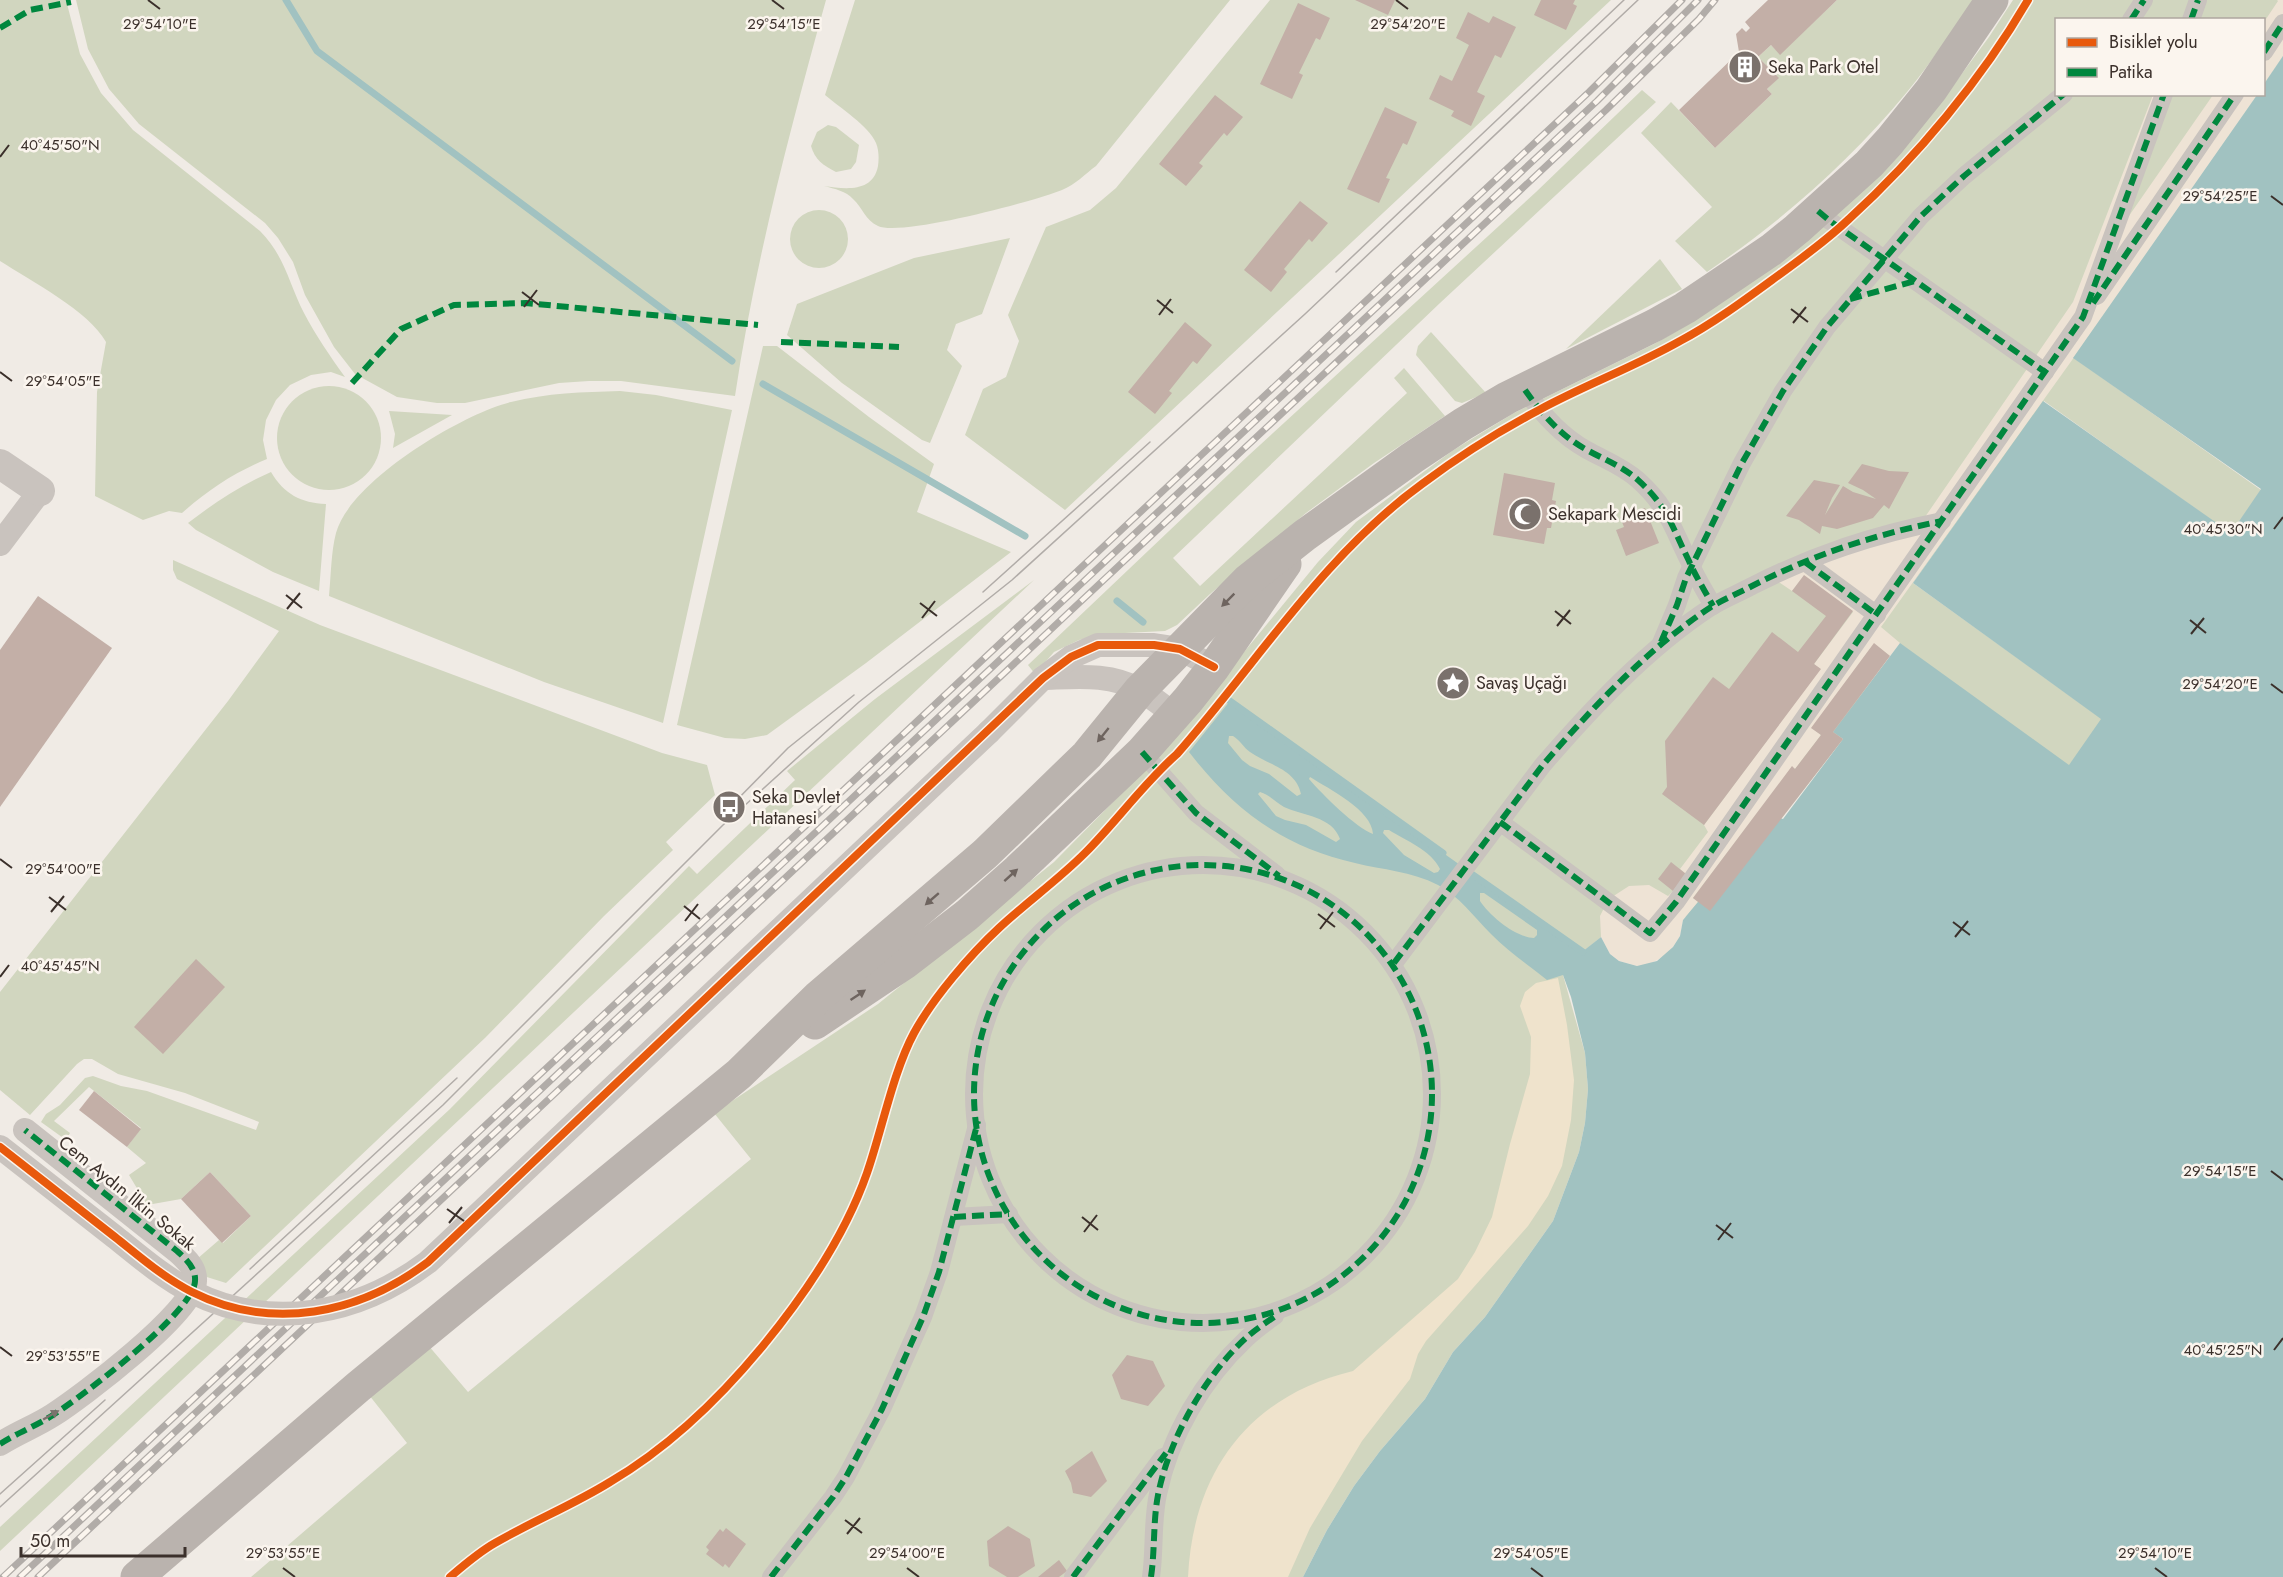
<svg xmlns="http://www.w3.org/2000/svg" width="2283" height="1577" font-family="Jost,sans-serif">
  <rect width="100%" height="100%" fill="#f0ebe5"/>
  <g fill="#d1d6bf">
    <path d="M 0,0 L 66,0 L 80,54 L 101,93 L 133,130 L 260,231 C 286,258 288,282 304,313 C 316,336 330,356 345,377 L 331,372 L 311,375 L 290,385 L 276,400 L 266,420 L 263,440 L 267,459 C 235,472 208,490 182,513 L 169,511 L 143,520 L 95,496 L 97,392 L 106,342 C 89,311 31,281 0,261 Z"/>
    <path d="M 76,0 L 826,0 C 790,130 755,262 735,396 L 621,381 L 589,381 L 559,383 L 465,403 L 437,403 L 397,397 L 355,374 L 334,347 L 305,295 L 293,262 L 278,238 L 265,223 L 139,124 L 109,89 L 88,49 Z"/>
    <path d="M 855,0 L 1230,0 L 1096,166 C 1085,174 1075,185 1062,190 C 1035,201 901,237 878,226 C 865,220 863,208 853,199 C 846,191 835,189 824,186 C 845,189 873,193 878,166 C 879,159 879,150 876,143 C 869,126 839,107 825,95 Z"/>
    <polygon points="1270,0 1611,0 1065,510 965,435 983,389 1006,377 1019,341 1008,315 1046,227 1090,210 1116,188"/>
    <path d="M 1837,0 L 1974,0 C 1952,31 1931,63 1907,92 C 1849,162 1782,221 1707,272 L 1675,241 L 1712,207 L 1641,133 L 1671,102 L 1715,148 L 1772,94 L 1767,89 L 1778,78 L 1758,57 L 1771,45 L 1780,54 Z"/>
    <polygon points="2013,0 2283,0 2283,56 2264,84 2264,20 2056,20 2056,94 2257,95 2074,358 2261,490 2231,534 2044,401 1913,583 2102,719 2069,766 1899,643 1834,732 1843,739 1710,911 1601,937 1583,952 1563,975 1585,1053 1588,1089 1585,1123 1579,1152 1553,1221 1485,1317 1453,1352 1425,1399 1380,1451 1354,1486 1327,1530 1303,1577 251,1577 407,1443 369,1395 428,1345 468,1392 751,1159 714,1113 878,1004 1054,862 1120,795 1194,713 1318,562 1356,522 1452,451 1514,413 1654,344 1682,328 1955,83 1989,37"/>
    <polygon points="1642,90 1656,102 1440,303 1173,558 1200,586 1407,393 1394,378 1404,368 1445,416 1374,463 1306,513 1210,594 1177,625 1165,631 1105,634 1079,640 1054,652 1035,674 1028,665 1249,455 1536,192"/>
    <path d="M 828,125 L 836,127 L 859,145 L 856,162 L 851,169 L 836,172 C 823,165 815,160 811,146 L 817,132 Z"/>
    <circle cx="819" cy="239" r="29"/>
    <polygon points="1010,238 982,314 956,324 947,350 962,366 930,443 922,440 842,383 787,335 797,304 914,258"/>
    <polygon points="1660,259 1682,289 1566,349"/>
    <polygon points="1431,332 1486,393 1462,403 1455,401 1416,355 1418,346"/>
    <polygon points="763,346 777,346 869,417 934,464 917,512 1011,552 866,663 767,735 745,739 725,738 677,725"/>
    <circle cx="329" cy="438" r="52"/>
    <path d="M 620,391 L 656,395 L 732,410 L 663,723 L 544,682 L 329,596 C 331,576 331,552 336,533 C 350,481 462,414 511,402 C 547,393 583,392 620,391 Z"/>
    <polygon points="389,411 452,415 393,448 395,434"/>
    <path d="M 271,472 C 284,494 301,503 326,504 L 319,591 L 273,572 L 196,530 L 188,523 C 214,503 241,485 271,472 Z"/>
    <polygon points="173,560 320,625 662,753 707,765 715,795 666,842 673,850 604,916 486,1037 226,1283 194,1273 197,1259 219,1240 223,1243 251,1216 210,1172 181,1199 147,1205 129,1175 146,1163 127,1147 141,1128 89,1087 54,1121 70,1133 66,1140 41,1122 46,1114 60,1105 85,1078 93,1076 121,1086 147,1091 256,1130 259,1122 185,1093 118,1074 92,1059 84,1059 77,1064 30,1115 0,1090 0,992 228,701 279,631 177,579 173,570"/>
    <polygon points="1034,580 0,1551 0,1527 450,1109 689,866 697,874 795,780 787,771 875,699"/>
  </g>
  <path fill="#efe3cc" d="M 1558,978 L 1567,1025 L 1574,1080 L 1571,1120 L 1562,1166 L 1548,1196 L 1528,1226 L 1426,1341 L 1418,1354 L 1410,1379 L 1362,1441 L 1310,1528 L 1288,1577 L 1188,1577 C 1193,1473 1248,1396 1353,1371 L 1458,1279 L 1475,1252 L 1492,1217 L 1510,1144 L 1530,1074 L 1531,1037 L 1520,1006 L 1525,992 L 1536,983 Z"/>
  <g fill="#eee3d5">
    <polygon points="2277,0 2283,0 2283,56 2264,84 2264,22 2278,1"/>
    <polygon points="2153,95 2170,95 2124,223 2213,95 2257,95 2153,247 1881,627 1900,643 1890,656 1874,644 1812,728 1821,735 1795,769 1792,767 1693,898 1698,902 1683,920 1680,936 1673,947 1666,955 1648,965 1637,966 1619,961 1610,954 1601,937 1600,916 1605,906 1612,897 1629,886 1649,885 1668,896 1673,891 1686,874 1680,869 1708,832 1704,825 1820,669 1814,664 1853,612 1804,576 1792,591 1776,580 1925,517 2073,302"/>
  </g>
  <path fill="#a1c2c1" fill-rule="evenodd" d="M 2283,56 L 2283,1577 L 1303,1577 L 1327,1530 L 1354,1486 L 1380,1451 L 1425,1399 L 1453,1352 L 1485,1317 L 1553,1221 L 1579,1152 L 1585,1123 L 1588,1089 L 1585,1053 L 1571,997 L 1563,975 L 1547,980 C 1528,965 1508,951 1491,934 C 1474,917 1459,896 1438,885 C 1411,871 1383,870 1355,863 C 1283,847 1233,809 1189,752 L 1230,701 L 1582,952 L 1601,937 L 1610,954 L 1619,961 L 1637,966 L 1657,961 L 1673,947 L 1680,936 L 1683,920 L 1698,902 L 1780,818 L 1783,819 L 1843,739 L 1833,732 L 1900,643 L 2069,765 L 2101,719 L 1913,583 L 2043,401 L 2231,533 L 2261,489 L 2073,358 L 2257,95 L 2264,94 L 2264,84 ZM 1229,736 L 1233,736 C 1240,740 1244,748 1250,752 C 1268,765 1296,769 1301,794 L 1297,796 L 1269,774 L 1250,766 L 1242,760 L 1228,743 ZM 1310,777 C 1329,789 1372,810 1373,834 C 1356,828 1322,794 1309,779 ZM 1260,792 C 1270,795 1275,802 1284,807 C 1303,816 1332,816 1340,839 L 1336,842 L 1306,825 L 1285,820 L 1276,816 L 1258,794 ZM 1384,830 L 1389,830 C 1405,840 1431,850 1440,869 L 1438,872 L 1434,873 L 1404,855 L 1383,833 ZM 1480,893 L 1484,893 L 1537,930 L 1537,935 L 1534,938 C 1515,937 1490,916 1480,901 Z"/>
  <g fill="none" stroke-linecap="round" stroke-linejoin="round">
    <g stroke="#a1c2c1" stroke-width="7">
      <polyline points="286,0 317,51 732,361"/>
      <polyline points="763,384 1025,536"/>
      <polyline points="1117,601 1143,622"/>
      <polyline points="1230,701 1443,853"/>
      <polyline points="1466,870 1583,952"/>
    </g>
  </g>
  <g fill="#c3afa7">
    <polygon points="1355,0 1395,0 1388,15"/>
    <polygon points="1541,0 1575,0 1573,4 1577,6 1566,30 1534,15"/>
    <polygon points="1768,0 1837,0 1780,55 1771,45 1758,57 1779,78 1767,89 1772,94 1715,148 1679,110 1739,52 1736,34 1742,28 1746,32 1750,28 1745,22"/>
    <polygon points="1298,3 1330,18 1320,40 1316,38 1299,73 1303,75 1292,99 1260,84"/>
    <polygon points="1468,12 1489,23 1493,16 1516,27 1501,58 1495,55 1477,92 1485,96 1471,126 1451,116 1454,111 1429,99 1440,75 1452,81 1469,45 1456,38"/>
    <polygon points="1215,95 1243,117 1227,136 1224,133 1199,163 1203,166 1186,186 1159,164"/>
    <polygon points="1385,107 1417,122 1407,145 1403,143 1386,178 1390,179 1379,203 1347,189"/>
    <polygon points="1300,201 1328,223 1312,242 1309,239 1284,269 1287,272 1271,292 1244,270"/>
    <polygon points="1185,322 1212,345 1197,364 1193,361 1169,391 1172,393 1155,414 1128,392"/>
    <polygon points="1862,464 1889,471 1909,472 1889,509 1884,505 1873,518 1837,529 1822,526 1820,534 1799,520 1786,516 1814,480 1840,485 1832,498 1825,515 1843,486 1853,492 1876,499 1863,490 1848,483"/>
    <polygon points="1504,473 1555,483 1552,500 1556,501 1551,528 1547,528 1544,544 1493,535"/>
    <polygon points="1645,508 1659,543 1626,556 1616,530 1624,527 1620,517"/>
    <polygon points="1804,575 1853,611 1814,664 1821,669 1704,825 1662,794 1667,787 1665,741 1713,677 1729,689 1772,632 1798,652 1826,616 1792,591"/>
    <polygon points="38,596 112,648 0,807 0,650"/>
    <polygon points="1874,643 1890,656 1833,732 1843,739 1710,911 1693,898 1792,766 1795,769 1821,735 1811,728"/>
    <polygon points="1671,862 1686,874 1673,891 1658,879"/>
    <polygon points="196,959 225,987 163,1054 134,1027"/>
    <polygon points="94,1091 141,1129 127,1147 79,1110"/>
    <polygon points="210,1172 251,1216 222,1243 181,1199"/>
    <polygon points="1127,1355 1153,1361 1165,1386 1148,1406 1121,1399 1112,1375"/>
    <polygon points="1092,1451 1107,1481 1091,1497 1073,1493 1071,1483 1065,1471"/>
    <polygon points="1008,1526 1030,1539 1035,1566 1018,1577 1007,1577 989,1566 987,1541"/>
    <polygon points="726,1528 746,1544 729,1568 725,1564 723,1567 706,1554 709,1550 706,1547 720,1529 723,1532"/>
    <polygon points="1059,1560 1067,1571 1059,1577 1038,1577"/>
  </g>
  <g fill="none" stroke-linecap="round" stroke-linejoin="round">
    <g stroke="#c9c3be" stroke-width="18">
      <polyline points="2131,20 2144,0"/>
      <polyline points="2191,20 2198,0"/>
      <polyline points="2264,52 2283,23"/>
      <polyline points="1818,211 1830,221 2045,372"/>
      <polyline points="2097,296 2235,94"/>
      <path d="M 1525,390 C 1542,414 1561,436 1587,450 C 1605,460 1622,466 1638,480 C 1668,507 1672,527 1689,561 C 1696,577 1705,591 1713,606"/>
      <polyline points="1805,562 1877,615"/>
      <polyline points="1661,643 1677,605 1686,578 1742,463 1783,391 1827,327 1921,216 1964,176 2064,94"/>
      <polyline points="1142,752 1196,813 1277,875"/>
      <polyline points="1500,822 1650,933 1676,902 2083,317 2164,94"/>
      <circle cx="1203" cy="1094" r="229"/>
      <path d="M 1394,963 L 1542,766 C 1592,708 1647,649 1711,607 C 1724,599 1739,593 1752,586 C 1815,554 1873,535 1942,521"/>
      <polyline points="954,1217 1009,1214"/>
      <polyline points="771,1577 833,1497 846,1477 882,1409 923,1317 939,1272 977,1125"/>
      <polyline points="1073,1577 1163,1457"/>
      <path d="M 1151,1577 C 1155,1550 1152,1521 1158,1494 C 1170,1436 1203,1379 1246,1339 C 1255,1330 1265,1323 1275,1316"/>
    </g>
    <g stroke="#c9c3be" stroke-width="24">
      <polyline points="0,544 40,491"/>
      <path d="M 1043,678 C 1077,677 1110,673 1140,690 C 1152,697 1164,707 1175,715"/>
      <polyline points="989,732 1043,678 1071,657 1098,645 1154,645 1180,649 1214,667"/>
      <path d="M 0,1444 C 17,1433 36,1426 53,1415 C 80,1398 195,1311 195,1281 C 196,1268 186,1259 177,1251 L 25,1130"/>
    </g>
    <polyline stroke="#c9c3be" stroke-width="30" points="0,464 40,491"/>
    <g stroke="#bab3ae" stroke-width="33">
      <polyline points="815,1023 906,962 967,915 1018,870 1142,752 1188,700 1214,667 1285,564"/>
      <polyline points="137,1577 358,1387 739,1074 818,997 985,854 1087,755 1140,690 1247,581 1305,535 1412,458 1463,424 1507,398 1655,325 1685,308 1771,250 1797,229 1869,164 1890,141 1931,90 1992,0"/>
    </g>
    <g stroke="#b1aca8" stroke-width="1.5">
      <polyline points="1336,272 1624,0"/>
      <polyline points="983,592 1150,442"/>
      <polyline points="721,816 788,748 854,695"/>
      <polyline points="250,1269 457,1078"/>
      <polyline points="0,1494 105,1400"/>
      <polyline points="0,1507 443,1105 723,825 859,702 1012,580 1305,314 1638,0"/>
    </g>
    <defs>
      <g id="rail">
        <polyline points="3,1577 1589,92 1682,0"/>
        <polyline points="20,1577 1597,101 1698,0"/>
        <polyline points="38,1577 1606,110 1699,19 1715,0"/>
      </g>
    </defs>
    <use href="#rail" stroke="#b1aca8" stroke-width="7"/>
    <use href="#rail" stroke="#fbf5ee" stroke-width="4.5" stroke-dasharray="14" stroke-linecap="butt"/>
    <path stroke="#c9c3be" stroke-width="24" d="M 0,1147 C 38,1177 77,1207 115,1237 C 139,1256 164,1278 192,1292 C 272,1332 359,1314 428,1262 L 989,732"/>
    <g stroke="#00873e" stroke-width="6" stroke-dasharray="12 6" stroke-linecap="butt">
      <polyline points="2131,20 2144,0"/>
      <polyline points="2191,20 2198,0"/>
      <polyline points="0,28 30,10 71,2"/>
      <polyline points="2264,52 2283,23"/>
      <polyline points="1818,211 1830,221 2045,372"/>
      <polyline points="1850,299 1915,281"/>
      <polyline points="2093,303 2235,94"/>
      <polyline points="781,342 899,347"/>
      <polyline points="352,383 401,329 454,305 526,303 758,325"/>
      <path d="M 1525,390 C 1542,414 1561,436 1587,450 C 1605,460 1622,466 1638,480 C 1668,507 1672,527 1689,561 C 1696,577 1705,591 1713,606"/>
      <polyline points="1805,562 1877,615"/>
      <polyline points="1661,642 1677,605 1686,578 1742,463 1783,391 1827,327 1921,216 1964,176 2064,94"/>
      <polyline points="1142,752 1196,813 1279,876"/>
      <polyline points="1500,822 1650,933 1676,902 2083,317 2164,94"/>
      <circle cx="1203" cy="1094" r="229"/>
      <path d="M 1394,963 L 1542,766 C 1592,708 1647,649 1711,607 C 1724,599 1739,593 1752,586 C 1815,554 1873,535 1942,521"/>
      <polyline points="954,1217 1009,1214"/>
      <path d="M 0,1444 C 17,1433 36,1426 53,1415 C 80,1398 195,1311 195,1281 C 196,1268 186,1259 177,1251 L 25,1130"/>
      <polyline points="771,1577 833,1497 846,1477 882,1409 923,1317 939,1272 978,1121"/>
      <polyline points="1073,1577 1166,1453"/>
      <path d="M 1151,1577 C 1155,1550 1153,1521 1158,1495 C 1169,1439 1205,1375 1247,1337 C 1256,1329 1267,1322 1277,1315"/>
    </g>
    <defs>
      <g id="cycleway">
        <path d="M 0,1147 C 38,1177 77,1207 115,1237 C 139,1256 164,1278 192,1292 C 272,1332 359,1314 428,1262 L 1043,678 L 1071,657 L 1098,645 L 1154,645 L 1180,649 L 1214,667"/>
        <path d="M 450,1577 C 464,1565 479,1552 495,1543 C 533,1521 573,1505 610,1482 C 668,1448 719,1399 762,1347 C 804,1296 845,1236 867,1173 C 882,1130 893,1072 914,1033 C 933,998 970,955 999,928 C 1027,902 1058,880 1085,853 C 1117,821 1143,784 1177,754 C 1257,663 1323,556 1422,484 C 1458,457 1499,431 1539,410 C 1585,385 1634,367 1680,341 C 1712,324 1742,302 1772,280 C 1798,261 1825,242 1849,219 C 1917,157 1982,79 2028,0"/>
      </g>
    </defs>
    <use href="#cycleway" stroke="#fbf5ee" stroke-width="11"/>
    <use href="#cycleway" stroke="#e8590c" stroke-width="8"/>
  </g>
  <defs><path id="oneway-solid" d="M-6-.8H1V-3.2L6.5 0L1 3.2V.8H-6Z" transform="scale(1.5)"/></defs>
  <g fill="#6e645f">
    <use href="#oneway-solid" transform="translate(1228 600) rotate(135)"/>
    <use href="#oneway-solid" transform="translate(1103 735) rotate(129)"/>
    <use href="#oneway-solid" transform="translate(1011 875) rotate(-42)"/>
    <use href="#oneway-solid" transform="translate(932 899) rotate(139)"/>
    <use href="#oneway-solid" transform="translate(858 995) rotate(-34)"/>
  </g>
  <use fill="#7b726d" href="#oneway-solid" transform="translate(51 1415) rotate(-30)"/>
  <path fill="none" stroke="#3b302b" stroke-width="2" d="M 148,0 L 160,9M 772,0 L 784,9M 1396,0 L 1408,9M 0,157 L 9,145M 2271,196 L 2283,205M 522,292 L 539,305M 1157,300 L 1173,313M 524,307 L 537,290M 1791,309 L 1808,322M 1159,315 L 1171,299M 1793,323 L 1806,307M 0,372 L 12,381M 2274,529 L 2283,517M 286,595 L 302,608M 920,603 L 937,616M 287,609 L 300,593M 1555,611 L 1571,624M 922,618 L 935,601M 2190,620 L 2206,633M 1557,626 L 1570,610M 2191,634 L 2204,618M 2271,684 L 2283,693M 0,859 L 12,868M 49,897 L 66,910M 684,906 L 700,919M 51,912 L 64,896M 1318,914 L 1335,927M 685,921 L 698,904M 1953,922 L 1970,935M 1320,929 L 1333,912M 1955,937 L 1968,921M 0,977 L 9,965M 2271,1171 L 2283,1180M 447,1209 L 464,1221M 1082,1217 L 1098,1230M 449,1223 L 462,1207M 1716,1225 L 1733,1238M 1084,1232 L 1097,1215M 1718,1240 L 1731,1223M 0,1347 L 12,1356M 2274,1350 L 2283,1338M 845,1520 L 862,1533M 847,1534 L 860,1518M 283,1568 L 295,1577M 907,1568 L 919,1577M 1531,1568 L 1543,1577M 2155,1568 L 2167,1577"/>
  <defs>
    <symbol id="building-disc" viewBox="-11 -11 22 22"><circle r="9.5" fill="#7a716c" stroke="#fbf5ee"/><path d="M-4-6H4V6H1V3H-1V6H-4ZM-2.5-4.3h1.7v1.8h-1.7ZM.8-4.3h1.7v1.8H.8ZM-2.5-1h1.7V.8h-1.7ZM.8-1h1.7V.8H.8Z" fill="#fff"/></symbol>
    <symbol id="mosque-disc" viewBox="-11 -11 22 22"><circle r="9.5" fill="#7a716c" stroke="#fbf5ee"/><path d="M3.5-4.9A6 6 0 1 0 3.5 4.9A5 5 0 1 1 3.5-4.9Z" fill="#fff"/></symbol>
    <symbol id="sight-disc" viewBox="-11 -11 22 22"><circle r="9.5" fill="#7a716c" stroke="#fbf5ee"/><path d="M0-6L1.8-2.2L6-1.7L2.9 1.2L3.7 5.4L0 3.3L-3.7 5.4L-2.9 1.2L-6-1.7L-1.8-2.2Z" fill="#fff"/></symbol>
    <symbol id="bus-disc" viewBox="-11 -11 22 22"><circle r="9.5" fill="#7a716c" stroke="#fbf5ee"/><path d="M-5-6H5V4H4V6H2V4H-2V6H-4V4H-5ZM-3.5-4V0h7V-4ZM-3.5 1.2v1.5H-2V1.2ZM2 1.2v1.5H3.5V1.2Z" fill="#fff"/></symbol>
  </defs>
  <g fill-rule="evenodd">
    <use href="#building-disc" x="1726" y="48" width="38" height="38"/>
    <use href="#mosque-disc" x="1506" y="495" width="38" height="38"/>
    <use href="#sight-disc" x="1434" y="664" width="38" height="38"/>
    <use href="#bus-disc" x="710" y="788" width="38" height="38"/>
  </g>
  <g text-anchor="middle" stroke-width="5" stroke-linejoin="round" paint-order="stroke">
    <g font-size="18" fill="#3b302b" stroke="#fbf5ee" text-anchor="start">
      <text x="1768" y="73">Seka Park Otel</text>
      <text x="1548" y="520">Sekapark Mescidi</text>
      <text x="1476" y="689">Savaş Uçağı</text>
      <text x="752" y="803">Seka Devlet<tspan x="752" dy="21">Hatanesi</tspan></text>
    </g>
    <g font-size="18" fill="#3b302b" stroke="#fbf5ee">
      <text transform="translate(127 1193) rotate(39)" y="6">Cem Aydın İlkin Sokak</text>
    </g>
  </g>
  <g font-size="15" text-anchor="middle" fill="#3b302b" stroke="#fbf5ee" stroke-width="5" stroke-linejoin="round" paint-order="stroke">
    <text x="784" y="29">29°54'15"E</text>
    <text x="1408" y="29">29°54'20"E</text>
    <text x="160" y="29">29°54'10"E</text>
    <text x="60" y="150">40°45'50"N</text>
    <text x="2220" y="201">29°54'25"E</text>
    <text x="63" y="386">29°54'05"E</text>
    <text x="2223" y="534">40°45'30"N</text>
    <text x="2220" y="689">29°54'20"E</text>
    <text x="63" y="874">29°54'00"E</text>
    <text x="60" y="971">40°45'45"N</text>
    <text x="2220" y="1176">29°54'15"E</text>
    <text x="2223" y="1355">40°45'25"N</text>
    <text x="63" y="1361">29°53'55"E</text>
    <text x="283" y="1558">29°53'55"E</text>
    <text x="907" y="1558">29°54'00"E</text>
    <text x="1531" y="1558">29°54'05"E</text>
    <text x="2155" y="1558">29°54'10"E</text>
  </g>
  <rect x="2055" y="18" width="210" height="78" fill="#fbf5ee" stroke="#aea6a0" stroke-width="1.5"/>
  <rect x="2067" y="38" width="30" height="9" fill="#e8590c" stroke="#aea6a0" stroke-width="1.5"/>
  <text x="2109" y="48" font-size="18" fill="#3b302b">Bisiklet yolu</text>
  <rect x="2067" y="68" width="30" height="9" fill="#00873e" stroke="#aea6a0" stroke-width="1.5"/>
  <text x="2109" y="78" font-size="18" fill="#3b302b">Patika</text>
  <path d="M21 1547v9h164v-9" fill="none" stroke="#3b302b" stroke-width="3"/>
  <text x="30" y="1547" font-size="18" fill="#3b302b" stroke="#fbf5ee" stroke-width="4.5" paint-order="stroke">50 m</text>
</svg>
